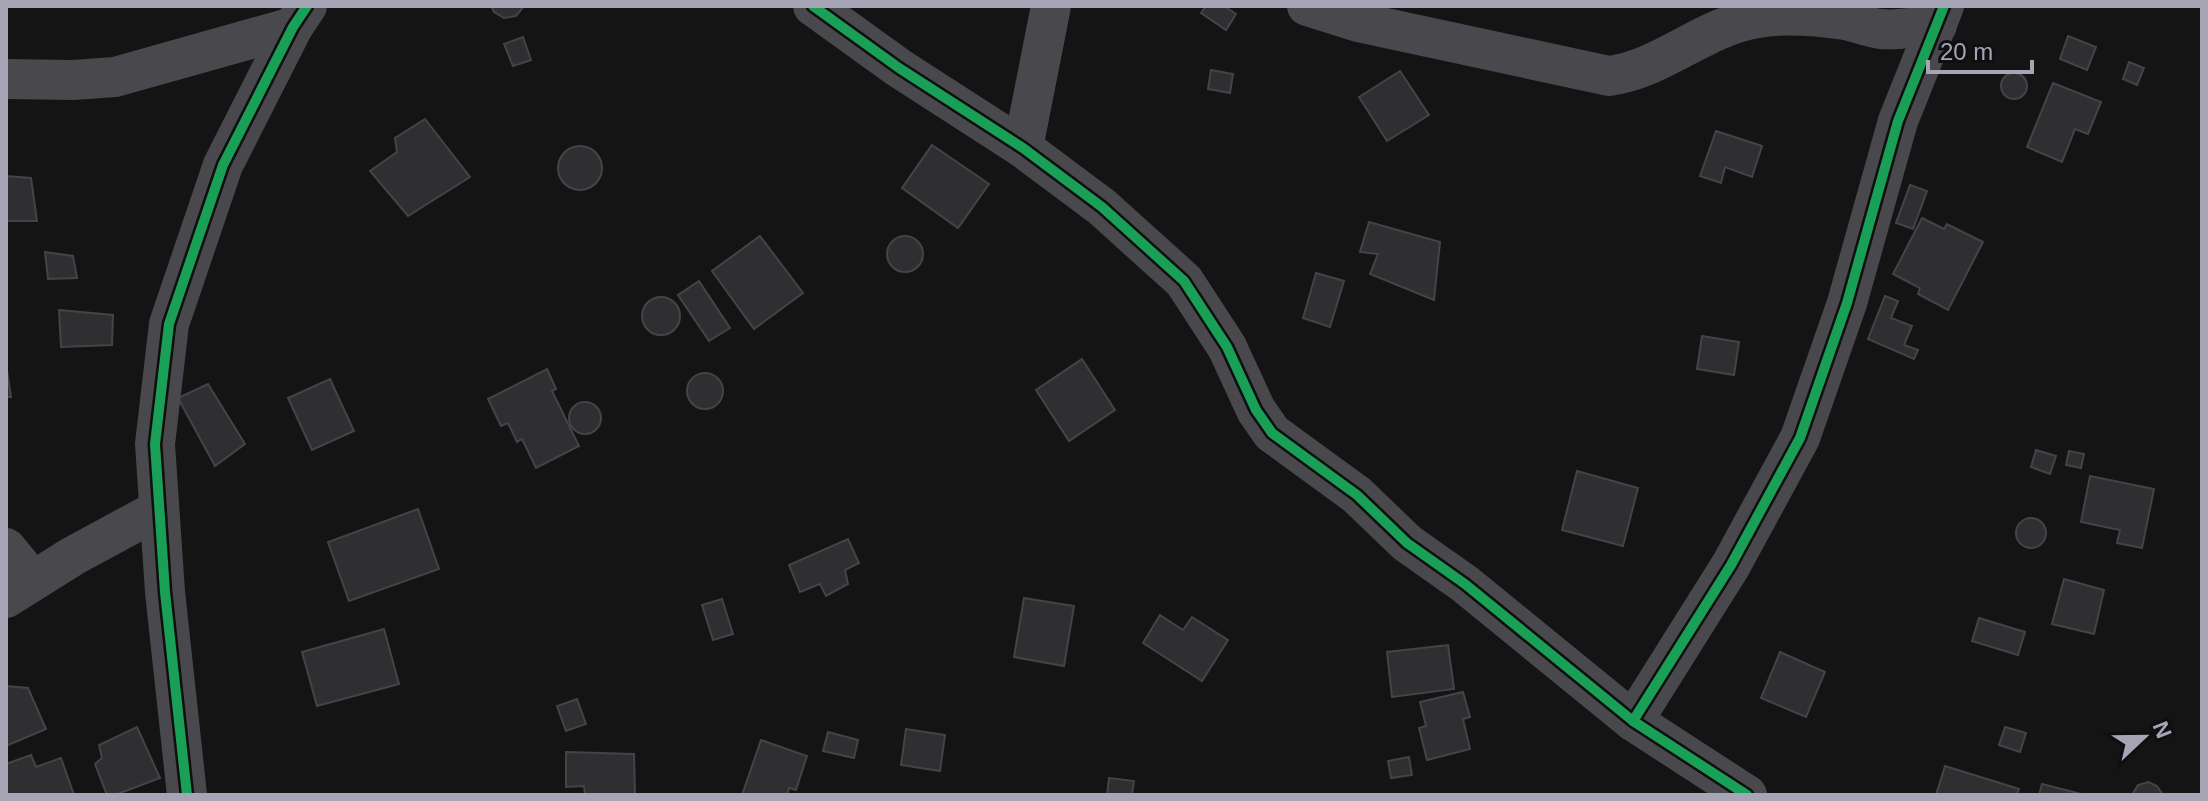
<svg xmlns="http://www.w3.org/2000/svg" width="2208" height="801" font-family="Arial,sans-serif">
  <rect width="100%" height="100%" fill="#141415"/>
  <g fill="#2f2f31" stroke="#444348" stroke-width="2">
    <polygon points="491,6 524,6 516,16 504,18 494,12"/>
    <polygon points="1206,6 1224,6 1236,14 1226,30 1201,13"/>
    <polygon points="2068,36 2096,47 2087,70 2060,59"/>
    <polygon points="523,37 531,60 513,66 504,44"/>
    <polygon points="2129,62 2144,68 2137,85 2123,79"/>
    <polygon points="1211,70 1233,74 1230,93 1208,89"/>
    <polygon points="1400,71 1429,115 1387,141 1359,97"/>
    <circle cx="2014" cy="86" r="13"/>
    <polygon points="2053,83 2101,102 2088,134 2075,129 2062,162 2027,147"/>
    <polygon points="425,119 470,177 408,216 370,171 397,152 395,138"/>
    <polygon points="1716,131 1762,146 1752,177 1725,167 1721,183 1700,176"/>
    <polygon points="932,145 989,184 958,228 902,188"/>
    <circle cx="580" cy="168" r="22"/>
    <polygon points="6,176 31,178 37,221 6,221"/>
    <polygon points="1910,185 1927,191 1913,229 1896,223"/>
    <polygon points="1922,218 1944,229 1947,224 1983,242 1948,310 1918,294 1920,288 1893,274"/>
    <polygon points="1369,222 1440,242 1434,300 1370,274 1378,254 1360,252"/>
    <circle cx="905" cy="254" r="18"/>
    <polygon points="760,236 803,293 754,329 712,271"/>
    <polygon points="45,252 73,256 77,278 48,279"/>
    <polygon points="1316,273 1344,281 1330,327 1303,318"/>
    <polygon points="699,281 730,328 709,341 678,295"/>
    <polygon points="1885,296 1898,301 1891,318 1912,326 1904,345 1918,350 1914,359 1868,339"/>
    <circle cx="661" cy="316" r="19"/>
    <polygon points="59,310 113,315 112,345 61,347"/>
    <polygon points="1702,336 1739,342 1734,375 1697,369"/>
    <polygon points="1082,359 1115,410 1069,441 1036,390"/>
    <polygon points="6,364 11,397 6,397"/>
    <polygon points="547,369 556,389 552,391 579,446 536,468 522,439 517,442 508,423 501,426 488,399"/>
    <circle cx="705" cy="391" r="18"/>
    <polygon points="330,379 354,431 312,450 288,398"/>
    <polygon points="208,384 245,444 215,466 178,398"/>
    <circle cx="585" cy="418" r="16"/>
    <polygon points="2036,450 2056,456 2050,474 2031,467"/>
    <polygon points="2069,451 2084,454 2081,468 2066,465"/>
    <polygon points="1577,471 1638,488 1623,546 1562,530"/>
    <polygon points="2090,476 2154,489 2142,548 2117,543 2120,530 2081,522"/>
    <polygon points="418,509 439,569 349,601 328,542"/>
    <circle cx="2031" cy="533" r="15"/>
    <polygon points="848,539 859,563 845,570 848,584 826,596 820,584 800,592 789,565"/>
    <polygon points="2064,579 2104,590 2094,634 2052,624"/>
    <polygon points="1024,598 1074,606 1064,666 1014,657"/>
    <polygon points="722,599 733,634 713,640 702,605"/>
    <polygon points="1160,615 1183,630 1192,617 1228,640 1202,681 1143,643"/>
    <polygon points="1979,618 2025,632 2018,655 1972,641"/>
    <polygon points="384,629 399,684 317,706 302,652"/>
    <polygon points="1448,645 1454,689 1392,697 1387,652"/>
    <polygon points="1780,652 1825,672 1806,717 1761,698"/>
    <polygon points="6,686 28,688 46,729 6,746"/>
    <polygon points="1463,692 1470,717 1463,719 1470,749 1427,760 1419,728 1426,726 1420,702"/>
    <polygon points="577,699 586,724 566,731 557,706"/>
    <polygon points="137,727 160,778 115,795 107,795 95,764 102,758 99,745"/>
    <polygon points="2005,727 2026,733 2020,752 1999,745"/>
    <polygon points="906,729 945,735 940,771 901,765"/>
    <polygon points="828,732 858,740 854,758 823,751"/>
    <polygon points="761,740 807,756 796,790 789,788 787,795 742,795"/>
    <polygon points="566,752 634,754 635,795 585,795 584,786 566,787"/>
    <polygon points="31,755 36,767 61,758 74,795 6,795 6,764"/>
    <polygon points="1409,757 1412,775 1391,778 1388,761"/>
    <polygon points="1945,766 2019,789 2017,795 1936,795"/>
    <polygon points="1109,778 1134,781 1132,795 1107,795"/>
    <polygon points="2148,782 2157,786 2163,795 2132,795 2138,785"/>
    <polygon points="2042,784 2085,795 2039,795"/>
  </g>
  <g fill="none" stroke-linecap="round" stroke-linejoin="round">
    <g stroke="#48484d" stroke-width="40">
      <polyline points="813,6 899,68 1023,148 1102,207 1184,281 1227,347 1256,410 1272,433 1357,495 1407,543 1465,584 1633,721 1747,795"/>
      <path d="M 1307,6 L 1358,22 L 1609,76 C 1663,69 1704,26 1758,18 C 1786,13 1817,16 1845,20 C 1857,22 1869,28 1881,29 C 1899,31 1918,26 1937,25"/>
      <polyline points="6,79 73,80 115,77 293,27"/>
      <polyline points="1023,148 1051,6"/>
      <polyline points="6,548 33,581"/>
      <polyline points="6,598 73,556 158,510"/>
      <polyline points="1633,721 1731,565 1800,438 1847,303 1898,121 1944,6"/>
      <polyline points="187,795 165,592 155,444 169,324 223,165 293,27 307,6"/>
    </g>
    <defs>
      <g id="cycleway">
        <polyline points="813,6 899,68 1023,148 1102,207 1184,281 1227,347 1256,410 1272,433 1357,495 1407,543 1465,584 1633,721 1747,795"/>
        <polyline points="1633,721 1731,565 1800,438 1847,303 1898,121 1944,6"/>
        <polyline points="187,795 165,592 155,444 169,324 223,165 293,27 307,6"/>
      </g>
    </defs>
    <use href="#cycleway" stroke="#0f0f10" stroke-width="15"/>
    <use href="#cycleway" stroke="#1a9f57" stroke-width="10"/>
  </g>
  <rect width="2208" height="801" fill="none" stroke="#a5a5b6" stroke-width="16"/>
  <g transform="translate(2144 737) rotate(68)" stroke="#0f0f10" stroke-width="6" paint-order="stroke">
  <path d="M0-6L14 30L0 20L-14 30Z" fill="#a5a5b6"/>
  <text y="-12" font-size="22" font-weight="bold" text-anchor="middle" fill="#a5a5b6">N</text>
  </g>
  <path d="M1928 60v12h104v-12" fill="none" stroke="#a5a5b6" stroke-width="4"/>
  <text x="1940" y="60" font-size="24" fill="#a5a5b6" stroke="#0f0f10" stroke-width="6" paint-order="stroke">20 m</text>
</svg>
